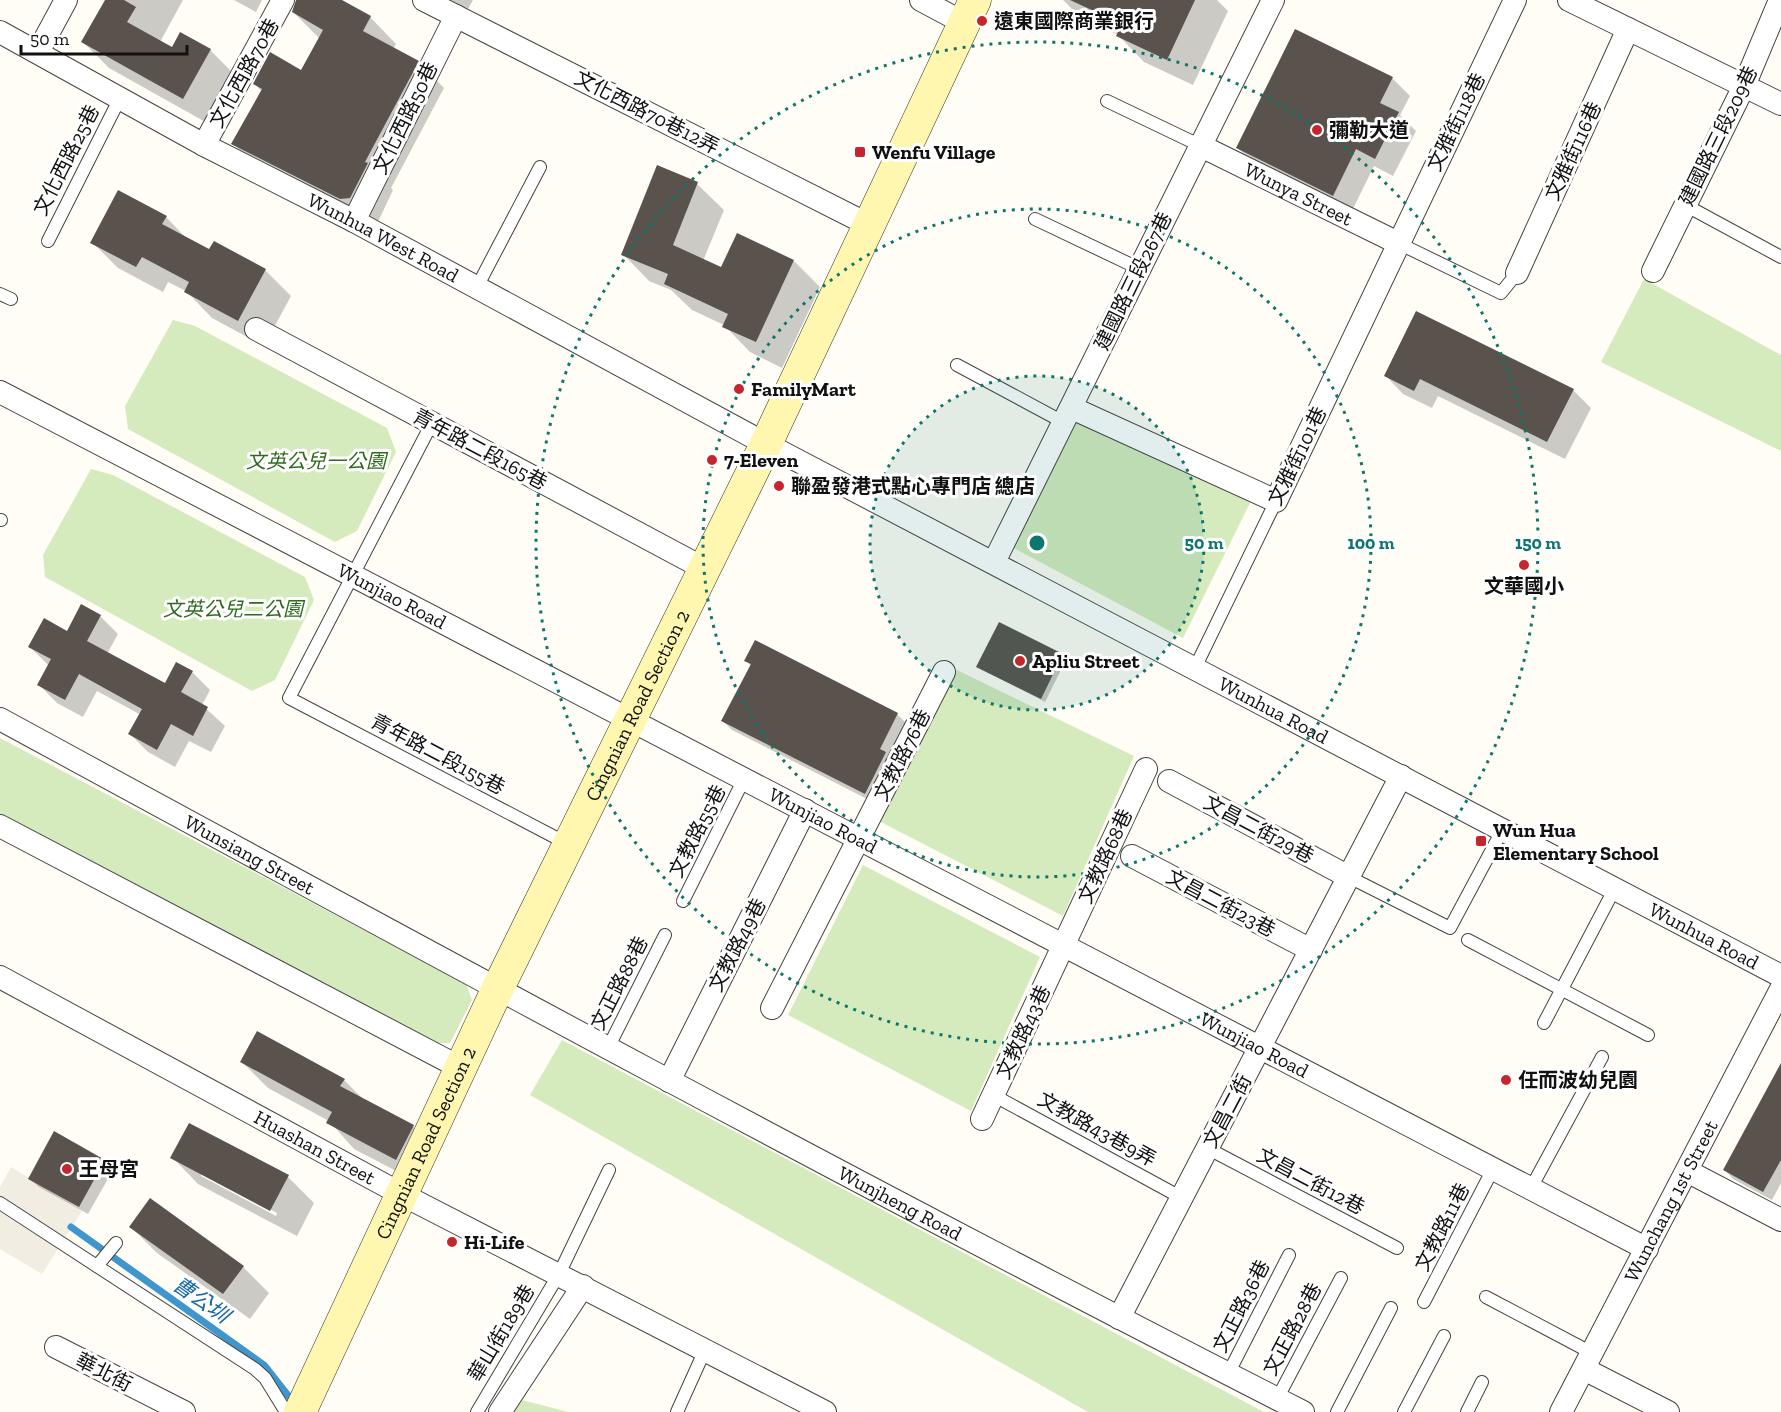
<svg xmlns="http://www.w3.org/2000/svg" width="1781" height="1412" font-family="'Zilla Slab','Noto Sans TC',serif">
  <rect width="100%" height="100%" fill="#fffdf5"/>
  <g fill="#d5ebbd">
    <polygon points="1644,279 1781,355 1781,451 1601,362"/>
    <polygon points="173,320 195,326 387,428 396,452 357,531 335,542 128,429 125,406"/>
    <polygon points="1072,417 1252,499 1183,638 1008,545"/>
    <polygon points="91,469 113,475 305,577 314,600 275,680 252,691 45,577 43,555"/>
    <polygon points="957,670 1134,756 1063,916 879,821"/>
    <polygon points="0,738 466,984 472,1000 450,1043 434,1043 0,816"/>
    <polygon points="863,865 1040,957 971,1111 788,1015"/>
    <polygon points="562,1040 1264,1412 1088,1412 530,1095"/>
    <polygon points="522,1400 568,1412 514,1412"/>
  </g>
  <polygon fill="#f1ede2" points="11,1167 82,1211 42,1274 0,1249 0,1187"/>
  <g fill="#0003" fill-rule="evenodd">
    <polygon points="106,0 183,0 160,42 172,49 210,50 236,76 209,124 109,68 83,42"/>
    <polygon points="234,0 262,0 256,12"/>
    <polygon points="298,0 339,0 370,17 396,44 393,49 418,62 444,88 391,188 393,190 377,224 260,170 233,144 262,92 255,84 301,72 320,39 293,12"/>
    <polygon points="450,0 473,0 468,9"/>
    <polygon points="1063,0 1217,0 1228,11 1193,85 1144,62 1118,35 1080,17"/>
    <polygon points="1392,78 1410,96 1400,115 1416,131 1393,176 1374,166 1351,213 1256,166 1238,148"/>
    <polygon points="658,167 697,184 724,210 703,261 722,269 794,261 820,287 782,368 750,352 724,325 692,310 671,290 649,281 623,254"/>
    <polygon points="166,217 188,240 210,251 265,270 291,296 264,346 212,318 186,291 168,282 163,292 118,268 92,242"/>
    <polygon points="1386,376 1573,390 1591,408 1565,459 1438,396 1432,408 1403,394"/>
    <polygon points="100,616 118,634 107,654 165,685 192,672 210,690 202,705 225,726 211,752 189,741 175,767 148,752 130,734 141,715 97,691 83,717 57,703 39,685 49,666 30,647 67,633"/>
    <polygon points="1000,624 1066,660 1045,702 978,667"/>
    <polygon points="746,661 897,714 906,723 873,802 732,730 723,721 751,666"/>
    <polygon points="242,1062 344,1080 365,1101 413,1126 439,1153 423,1185 354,1149 329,1121 268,1088"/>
    <polygon points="1781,1090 1781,1183 1772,1200 1733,1179 1725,1170"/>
    <path d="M 172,1157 L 288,1177 L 314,1203 L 297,1236 L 198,1184 ZM 201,1172 L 277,1213 L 276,1216 L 201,1176 Z"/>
    <polygon points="104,1161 113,1170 88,1214 39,1187 30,1179"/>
    <polygon points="131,1227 243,1267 269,1293 250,1319 157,1253"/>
  </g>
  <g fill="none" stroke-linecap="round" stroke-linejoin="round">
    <polyline stroke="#3f96cf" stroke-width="7" points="71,1227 264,1365 294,1403"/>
  </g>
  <g fill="#5a524d">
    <polygon points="105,0 124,0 136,7 127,22 172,47 180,32 211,49 183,99 81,42"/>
    <polygon points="296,0 342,0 371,16 363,31 419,61 365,162 368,163 350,198 340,199 231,144 262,89 253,84 270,52 301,70 323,30 292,12"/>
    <polygon points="1070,0 1195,0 1167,60 1116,36 1122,24"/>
    <polygon points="1295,29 1393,77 1380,103 1399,112 1375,159 1356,149 1333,196 1236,148"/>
    <polygon points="657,165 698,182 673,245 721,267 737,233 794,260 756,342 722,327 728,314 664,284 668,274 621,255"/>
    <polygon points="118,190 167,216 162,224 209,249 214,241 266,269 238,321 184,292 189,282 142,257 136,267 90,243"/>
    <polygon points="1416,311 1574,389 1547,442 1420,379 1414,391 1384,376"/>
    <polygon points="81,604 101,615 87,641 165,683 176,662 193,671 181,692 208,707 193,736 171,724 157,750 128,734 142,709 79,674 65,700 37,685 51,659 28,647 44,618 67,631"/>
    <polygon points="999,622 1063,654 1041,699 976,667"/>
    <polygon points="755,640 898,713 880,749 886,752 865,794 721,721 751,664 744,661"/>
    <polygon points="257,1031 345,1079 340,1086 414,1125 396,1160 326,1123 332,1112 240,1062"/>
    <polygon points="1781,1063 1781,1160 1763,1192 1723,1170"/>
    <polygon points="189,1123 289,1175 270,1211 170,1158"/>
    <polygon points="54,1131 105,1160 79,1207 28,1179"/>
    <polygon points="150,1198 244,1266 223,1294 129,1227"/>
  </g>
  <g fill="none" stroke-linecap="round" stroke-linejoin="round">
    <defs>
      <g id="lane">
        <polyline points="1107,101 1199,145"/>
        <polyline points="1685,205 1781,257"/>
        <polyline points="1035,219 1138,268"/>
        <polyline points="48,241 120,98"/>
        <polyline points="1398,243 1501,293 1517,273"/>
        <polyline points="477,287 540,167"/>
        <polyline points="0,294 11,299"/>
        <polyline points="957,365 1065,423"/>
        <polyline points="432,423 289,698 568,844"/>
        <polyline points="0,520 1,520"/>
        <polyline points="1195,668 1276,501"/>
        <polyline points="1349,877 1450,928 1503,829"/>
        <polyline points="683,901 744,779"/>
        <polyline points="1468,940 1648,1035"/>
        <polyline points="1544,1023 1615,888"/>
        <polyline points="608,1048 665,935"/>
        <polyline points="993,1095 1182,1198"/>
        <polyline points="1207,1148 1397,1248"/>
        <polyline points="1531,1188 1602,1057"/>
        <polyline points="0,1203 255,1369 265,1378 286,1412"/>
        <polyline points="97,1266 116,1243"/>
        <polyline points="1486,1297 1592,1353"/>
        <polyline points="1424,1302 1493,1169"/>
        <polyline points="1228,1374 1289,1255"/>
        <polyline points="1277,1399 1341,1278"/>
        <polyline points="477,1412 559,1274 609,1170"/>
        <polyline points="677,1412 705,1350"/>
        <polyline points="1337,1412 1391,1308"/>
        <polyline points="1404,1412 1444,1336"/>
        <polyline points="1467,1412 1482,1382"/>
      </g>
      <g id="street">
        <polyline points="424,0 869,225"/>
        <polyline points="921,0 964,23"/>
        <polyline points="1569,0 1781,104"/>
        <path id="s1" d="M 0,32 L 204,145 L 354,221 L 766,444 L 1781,976"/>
        <polyline points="38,52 66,0"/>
        <polyline points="204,145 283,0"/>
        <path id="s2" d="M 1199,145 L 1398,243"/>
        <polyline points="354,221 456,16"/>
        <polyline points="1653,271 1744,86 1780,0"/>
        <polyline points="1517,273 1628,29"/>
        <polyline points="256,329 705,569"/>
        <path id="s3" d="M 0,392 L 1647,1249"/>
        <polyline points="1072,408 1276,501 1515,0"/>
        <polyline points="994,562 1273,0"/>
        <path id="s4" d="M 0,719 C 432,954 865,1189 1303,1412"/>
        <polyline points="1169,781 1349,877"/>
        <polyline points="0,826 461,1068"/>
        <polyline points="1132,856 1311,950"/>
        <path id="s5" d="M 0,977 L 403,1195 L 825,1412"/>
        <polyline points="772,1008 944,672"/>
        <polyline points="669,1081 805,810"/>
        <polyline points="982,1119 1146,769"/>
        <polyline points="1687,1171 1781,1220"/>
        <polyline points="1119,1318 1401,776"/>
        <polyline points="56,1347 184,1412"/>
        <polyline points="1584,1369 1668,1412"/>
        <polyline points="500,1412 583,1286"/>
        <path id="s6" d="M 1561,1412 L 1781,989"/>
      </g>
      <g id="secondary">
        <path id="s7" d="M 300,1412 L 497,990 L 766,444 L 975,0"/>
      </g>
    </defs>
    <use href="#lane" stroke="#444" stroke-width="14"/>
    <use href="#street" stroke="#444" stroke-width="24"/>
    <use href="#secondary" stroke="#333" stroke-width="33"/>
    <use href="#lane" stroke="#fff" stroke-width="12"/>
    <use href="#street" stroke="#fff" stroke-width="22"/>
    <use href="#secondary" stroke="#fff6b0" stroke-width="32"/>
  </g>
  <circle cx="1037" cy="543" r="167" fill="#0f766e" fill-opacity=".12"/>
  <g fill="none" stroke="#0f766e" stroke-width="3" stroke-dasharray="3 6">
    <circle cx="1037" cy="543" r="167"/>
    <circle cx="1037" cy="543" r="334"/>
    <circle cx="1037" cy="543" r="501"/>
  </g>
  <g fill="#c4262e" stroke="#fff" stroke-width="2">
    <circle cx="982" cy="21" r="6"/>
    <circle cx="1317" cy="130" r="6"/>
    <rect x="854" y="146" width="12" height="12" rx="3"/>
    <circle cx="739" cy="389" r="6"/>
    <circle cx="712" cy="460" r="6"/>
    <circle cx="779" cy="486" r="6"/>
    <circle cx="1524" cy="565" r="6"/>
    <circle cx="1020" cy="661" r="6"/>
    <rect x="1475" y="835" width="12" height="12" rx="3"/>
    <circle cx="1506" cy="1080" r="6"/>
    <circle cx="67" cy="1169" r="6"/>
    <circle cx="452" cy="1242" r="6"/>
  </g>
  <g text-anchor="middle" stroke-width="6" stroke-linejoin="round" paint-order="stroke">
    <g font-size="20" font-weight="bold" fill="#111" stroke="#fff" text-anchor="start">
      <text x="994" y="28">遠東國際商業銀行</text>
      <text x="1329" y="137">彌勒大道</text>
      <text x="872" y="159">Wenfu Village</text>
      <text x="751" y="396">FamilyMart</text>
      <text x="724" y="467">7-Eleven</text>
      <text x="791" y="493">聯盈發港式點心專門店 總店</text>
      <text x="1524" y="593" text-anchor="middle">文華國小</text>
      <text x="1032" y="668">Apliu Street</text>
      <text x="1493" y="837">Wun Hua<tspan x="1493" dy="23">Elementary School</tspan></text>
      <text x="1518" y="1087">任而波幼兒園</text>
      <text x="79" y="1176">王母宮</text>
      <text x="464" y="1249">Hi-Life</text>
    </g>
    <g font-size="20" fill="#111" stroke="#fff">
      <text transform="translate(244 73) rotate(-61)" y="7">文化西路70巷</text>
      <text transform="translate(647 112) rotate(27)" y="7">文化西路70巷12弄</text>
      <text transform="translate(405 118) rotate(-64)" y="7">文化西路50巷</text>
      <text transform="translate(1456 122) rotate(-64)" y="7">文雅街118巷</text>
      <text transform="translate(1718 136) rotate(-64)" y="7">建國路三段209巷</text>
      <text transform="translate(1573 151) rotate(-65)" y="7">文雅街116巷</text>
      <text transform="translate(66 160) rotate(-63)" y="7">文化西路25巷</text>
      <text dy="7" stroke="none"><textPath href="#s2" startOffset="111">Wunya Street</textPath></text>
      <text dy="7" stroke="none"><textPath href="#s1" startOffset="435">Wunhua West Road</textPath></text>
      <text transform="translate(1133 281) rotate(-64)" y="7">建國路三段267巷</text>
      <text transform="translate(480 449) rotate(28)" y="7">青年路二段165巷</text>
      <text transform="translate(1297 456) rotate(-64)" y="7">文雅街101巷</text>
      <text dy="7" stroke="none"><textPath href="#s3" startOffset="442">Wunjiao Road</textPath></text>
      <text dy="7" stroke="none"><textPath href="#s7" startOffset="783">Cingnian Road Section 2</textPath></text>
      <text dy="7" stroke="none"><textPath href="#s1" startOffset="1443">Wunhua Road</textPath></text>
      <text transform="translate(438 754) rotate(28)" y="7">青年路二段155巷</text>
      <text transform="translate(902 755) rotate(-63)" y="7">文教路76巷</text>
      <text dy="7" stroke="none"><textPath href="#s3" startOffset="928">Wunjiao Road</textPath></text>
      <text transform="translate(1259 829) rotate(28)" y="7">文昌二街29巷</text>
      <text transform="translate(697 831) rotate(-63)" y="7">文教路55巷</text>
      <text dy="7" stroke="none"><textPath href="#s4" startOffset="284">Wunsiang Street</textPath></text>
      <text transform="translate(1105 856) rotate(-65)" y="7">文教路68巷</text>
      <text transform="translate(1221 903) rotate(28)" y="7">文昌二街23巷</text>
      <text dy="7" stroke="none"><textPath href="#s1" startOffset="1929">Wunhua Road</textPath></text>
      <text transform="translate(737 945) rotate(-63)" y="7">文教路49巷</text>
      <text transform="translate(619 983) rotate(-63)" y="7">文正路88巷</text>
      <text transform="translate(1023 1032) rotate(-65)" y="7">文教路43巷</text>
      <text dy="7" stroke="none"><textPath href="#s3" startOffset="1414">Wunjiao Road</textPath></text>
      <text transform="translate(1227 1111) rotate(-62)" y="7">文昌二街</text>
      <text transform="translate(1097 1129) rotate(29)" y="7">文教路43巷9弄</text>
      <text dy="7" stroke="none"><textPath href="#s7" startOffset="297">Cingnian Road Section 2</textPath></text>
      <text dy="7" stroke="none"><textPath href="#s5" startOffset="358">Huashan Street</textPath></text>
      <text transform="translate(1311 1181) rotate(28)" y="7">文昌二街12巷</text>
      <text dy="7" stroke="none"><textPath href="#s6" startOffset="238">Wunchang 1st Street</textPath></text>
      <text dy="7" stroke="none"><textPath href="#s4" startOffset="1022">Wunjheng Road</textPath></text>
      <text transform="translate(1442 1227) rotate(-63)" y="7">文教路11巷</text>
      <text transform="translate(1241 1306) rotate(-63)" y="7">文正路36巷</text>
      <text transform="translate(1292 1329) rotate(-62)" y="7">文正路28巷</text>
      <text transform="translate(501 1333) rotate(-59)" y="7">華山街189巷</text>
      <text transform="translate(104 1372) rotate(27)" y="7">華北街</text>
    </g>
    <g font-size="20" font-style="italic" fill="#2f6b1f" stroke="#fff">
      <text x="316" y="468">文英公兒一公園</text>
      <text x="233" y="616">文英公兒二公園</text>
    </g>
    <g font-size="21" font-style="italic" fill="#1768a6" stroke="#fff">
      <text transform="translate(201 1300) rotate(35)" y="7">曹公圳</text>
    </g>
  </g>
  <circle cx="1037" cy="543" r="9" fill="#0f766e" stroke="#fff" stroke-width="3"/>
  <g font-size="18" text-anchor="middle" font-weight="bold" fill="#0f766e" stroke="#fff" stroke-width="6" stroke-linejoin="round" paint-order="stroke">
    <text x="1204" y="549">50 m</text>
    <text x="1371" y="549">100 m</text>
    <text x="1538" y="549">150 m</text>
  </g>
  <path d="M21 45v9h166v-9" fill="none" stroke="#111111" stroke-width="3"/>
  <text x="30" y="45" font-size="18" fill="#111111" stroke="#ffffff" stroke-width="4.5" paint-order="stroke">50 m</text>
</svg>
